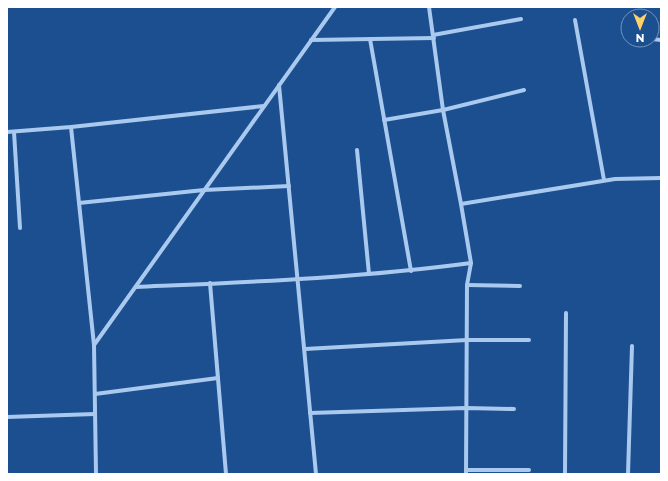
<svg xmlns="http://www.w3.org/2000/svg" width="668" height="481" font-family="Montserrat,sans-serif">
  <rect width="100%" height="100%" fill="#1b4f8f"/>
  <g fill="none" stroke-linecap="round" stroke-linejoin="round">
    <g stroke="#a9c9ee" stroke-width="4">
      <polyline points="429,7 443,110 461,204 471,263 467,285 466,474"/>
      <polyline points="575,20 604,180"/>
      <polyline points="433,35 521,19"/>
      <polyline points="370,39 411,271"/>
      <polyline points="652,39 661,40"/>
      <polyline points="311,40 434,38"/>
      <polyline points="279,85 316,474"/>
      <polyline points="384,120 443,110 524,90"/>
      <polyline points="71,127 94,345"/>
      <polyline points="7,132 71,127 264,106"/>
      <polyline points="14,132 20,228"/>
      <polyline points="357,150 369,274"/>
      <polyline points="79,203 204,190 289,186"/>
      <polyline points="461,204 615,179 661,178"/>
      <polyline points="210,283 226,474"/>
      <polyline points="467,285 520,286"/>
      <path d="M 136,287 C 248,282 359,278 471,263"/>
      <polyline points="305,349 467,340 529,340"/>
      <polyline points="95,394 218,378"/>
      <polyline points="310,413 466,408 514,409"/>
      <polyline points="7,417 95,414"/>
      <polyline points="466,470 529,470"/>
      <polyline points="96,474 94,345 335,7"/>
      <polyline points="565,474 566,313"/>
      <polyline points="628,474 632,346"/>
    </g>
  </g>
  <rect width="668" height="481" fill="none" stroke="#ffffff" stroke-width="16"/>
  <g transform="translate(640 28) rotate(180)"><circle r="19" fill="#1b4f8f" stroke="#7695bc"/>
  <path d="M0-3L7 15L0 10L-7 15Z" fill="#ffd166"/>
  <text y="-6" font-size="11" font-weight="bold" text-anchor="middle" fill="#ffffff">N</text>
  </g>
</svg>
